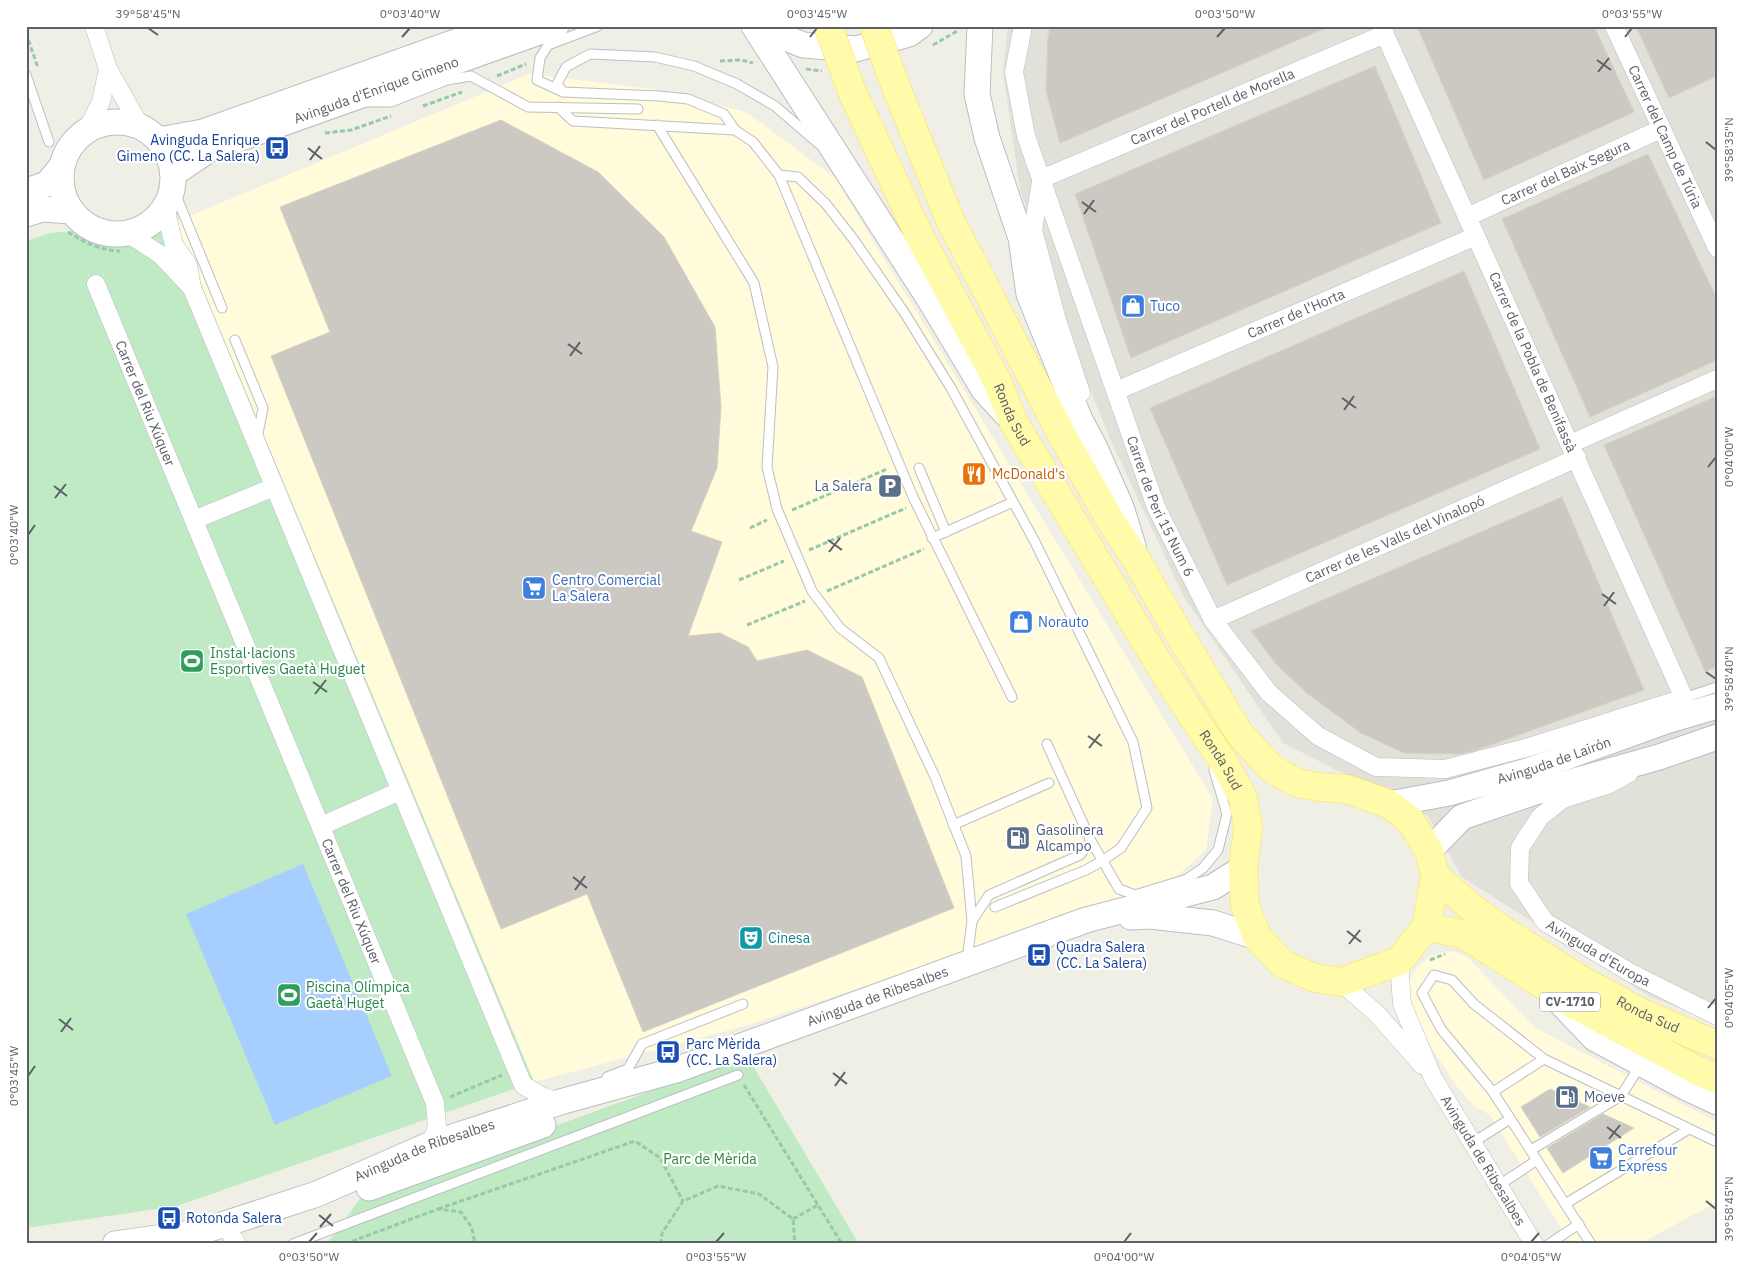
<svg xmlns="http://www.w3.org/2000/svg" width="1743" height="1270" font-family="'IBM Plex Sans',sans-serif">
  <rect width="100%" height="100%" fill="#f0efe5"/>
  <g fill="#fffbdb">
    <polygon points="529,74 653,89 746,112 835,178 1213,799 1206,850 1166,886 745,1026 534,1082 175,222"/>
    <polygon points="1454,951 1467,957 1537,1029 1717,1122 1717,1202 1639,1244 1571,1244 1490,1115 1474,1106 1458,1088 1423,1035 1413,1010 1408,992 1409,980 1417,968 1428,957 1444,952"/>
  </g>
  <polygon fill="#e1e0d9" points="1008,26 1717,26 1717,1023 1649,996 1462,877 1428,816 1283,743 1184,597 1111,441 1061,318 1020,189 1003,72"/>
  <g fill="#bfeac4">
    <polygon points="175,222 534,1082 177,1206 26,1228 26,241 50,233"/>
    <polygon points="747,1056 859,1244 327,1244 362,1196"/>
  </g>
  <polygon fill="#a6ceff" points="303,864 392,1076 275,1125 186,914"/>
  <g fill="#ccc9c2" stroke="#d6d2c2">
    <polygon points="1051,26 1330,26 1060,143 1046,91 1048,37"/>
    <polygon points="1417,26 1594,26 1634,112 1484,180"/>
    <polygon points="1636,26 1717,26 1717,76 1669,98"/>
    <polygon points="1375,66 1441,223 1131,358 1075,194"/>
    <polygon points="501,120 598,172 664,237 715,327 721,407 717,468 691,531 722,542 688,636 720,633 748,647 757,661 807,650 862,677 954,908 643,1032 587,894 501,929 271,356 330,332 280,207"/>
    <polygon points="1648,154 1717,299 1717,360 1590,417 1502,219"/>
    <polygon points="1464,271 1540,449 1227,585 1150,408"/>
    <polygon points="1717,396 1717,667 1705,671 1604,445"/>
    <polygon points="1562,497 1644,690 1474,751 1459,754 1404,753 1361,733 1308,694 1277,665 1251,631"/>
    <polygon points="1550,1089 1590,1107 1540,1137 1521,1107"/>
    <polygon points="1603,1114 1634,1128 1563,1173 1547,1148"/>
  </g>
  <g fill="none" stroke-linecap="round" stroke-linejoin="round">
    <defs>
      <g id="lane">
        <polyline points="598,26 548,45 540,58 537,80 563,92 659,96 688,99 724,114 735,130 753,142 779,175 913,497 1012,697"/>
        <polyline points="26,75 49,142"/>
        <polyline points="563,92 557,84 566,67 590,54 655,57 694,66 737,84 775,106 818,143"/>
        <polyline points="368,102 391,102 447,80 471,76 528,107 638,109"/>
        <polyline points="558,107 573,121 735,130"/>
        <polyline points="657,125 754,283 773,367 767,467 777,509 812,591 840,628 879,658 935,777 966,856 972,921 967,960"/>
        <polyline points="779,175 798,177 826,204 854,240 904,312 951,388 1035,542 1133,742 1147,808 1121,848 1102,861 1086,870 995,907"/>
        <polyline points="173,188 222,308"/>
        <polyline points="235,340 263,408 257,439"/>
        <polyline points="919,468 946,532"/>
        <polyline points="932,538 1013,502"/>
        <polyline points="1684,698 1717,687"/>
        <polyline points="953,825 1049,783"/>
        <polyline points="1091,841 1119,889 1135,895 1187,879 1203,868 1218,850 1227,814 1214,770"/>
        <polyline points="972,921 989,895 1080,855 1091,841 1047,744"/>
        <polyline points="607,1077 628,1069 642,1044 743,1004"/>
        <polyline points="1493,1092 1544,1059"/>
        <polyline points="1472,1143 1510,1119"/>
        <polyline points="1531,1150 1621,1096 1641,1064"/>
        <polyline points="1498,1186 1537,1160"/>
        <polyline points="1565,1204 1689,1129"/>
        <polyline points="293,1244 738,1075"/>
        <polyline points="1549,1244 1579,1224"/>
        <polyline points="1591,1244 1493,1092 1441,1029 1422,993 1434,975 1452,980 1474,1004 1544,1059 1717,1142"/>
      </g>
      <g id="street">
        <polyline points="94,26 108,69 140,126"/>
        <path id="s1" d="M 1023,26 L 1014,72 L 1026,136 L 1156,507 L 1213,620 L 1269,693 L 1318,736 L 1376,767 L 1445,769 L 1526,748 L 1684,698 L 1381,26"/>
        <path id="s2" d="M 1614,26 L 1717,248"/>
        <polyline points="87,130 101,102 108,69"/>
        <path id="s3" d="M 1041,179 L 1385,34"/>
        <polyline points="1041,182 1033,230 1057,320 1081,393"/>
        <polyline points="165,208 174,245 188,265 192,288 523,1085 543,1097 560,1102"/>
        <path id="s4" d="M 1467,217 L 1661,129"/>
        <polyline points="127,233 161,255 192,288"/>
        <path id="s5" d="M 96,284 L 435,1103 L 437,1126 L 431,1144"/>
        <path id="s6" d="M 1116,391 L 1476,236"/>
        <polyline points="1570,444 1717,379"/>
        <polyline points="194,520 274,487"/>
        <path id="s7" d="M 1213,620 L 1577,458"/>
        <path id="s8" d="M 1629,773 L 1607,785 L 1563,799 L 1540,817 L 1520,848 L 1519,883 L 1545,922 L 1631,973 L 1717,1016"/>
        <polyline points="321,826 400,791"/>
        <path id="s9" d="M 1399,961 L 1402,1004 L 1433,1078 L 1534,1244"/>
        <polyline points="1341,982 1378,1015 1422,1065"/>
        <polyline points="225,1225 237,1244"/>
      </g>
      <g id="secondary">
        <polyline points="754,26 930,300 984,390 1009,417"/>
        <polyline points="757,26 803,45 856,49 909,34 920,26"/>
        <polyline points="980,26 977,94 987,138 1021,238 1029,294 1080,420 1094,446 1121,507 1133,546"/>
        <circle cx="117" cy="178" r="56"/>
        <polyline points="159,140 203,132 500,26"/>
        <path id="s10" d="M 173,174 L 210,149 L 556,26"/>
        <polyline points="26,191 47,184 62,166"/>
        <polyline points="26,214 42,209 72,211"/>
        <path id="s11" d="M 1389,804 L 1449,793 L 1530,770 L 1666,721 L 1717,706"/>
        <polyline points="1429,851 1462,817 1532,793 1659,757 1717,737"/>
        <polyline points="1131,917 1150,916 1213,923 1257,937"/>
        <polyline points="1557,999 1594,1038 1687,1088 1717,1102"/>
        <polyline points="369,1188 543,1125"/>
        <path id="s12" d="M 115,1244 L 200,1232 L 317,1194 L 431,1144 L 560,1102 L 676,1070 L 1086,920 L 1213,887 L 1243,868"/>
      </g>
      <g id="primary">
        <path id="s13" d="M 853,94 L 920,237 L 996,379 L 1014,423 L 1145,641 L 1187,708 L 1223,761 L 1243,798 L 1248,826 L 1243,868 L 1245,905 L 1257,937 L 1283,964 L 1315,978 L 1341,982 L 1399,961 L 1426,927 L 1435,876 L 1429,851 L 1411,821 L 1389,804 L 1347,789 L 1319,787 L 1297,783 L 1271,768 L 1239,733 L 1176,629 L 1137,561 L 1109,518 L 1063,437 L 950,220 L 892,77"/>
        <path id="s14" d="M 1435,876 L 1473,909 L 1501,929 L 1578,978 L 1640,1012 L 1717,1045"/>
        <polyline points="1426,927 1463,934 1575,1005 1698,1071 1717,1079"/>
      </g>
    </defs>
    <use href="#lane" stroke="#bcbec5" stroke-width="11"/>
    <use href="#street" stroke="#bcbec5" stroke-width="19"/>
    <use href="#secondary" stroke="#babdc4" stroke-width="27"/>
    <use href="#primary" stroke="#fee150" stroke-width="29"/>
    <g stroke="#96c9aa" stroke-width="3" stroke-dasharray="5 2.5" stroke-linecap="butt">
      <polyline points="26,33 38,68"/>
      <polyline points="933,45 959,30"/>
      <polyline points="720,61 741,60 753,63"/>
      <polyline points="806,69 822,71"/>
      <polyline points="497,76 526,64"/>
      <polyline points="423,106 462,92"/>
      <polyline points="325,133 351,130 391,116"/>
      <path d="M 68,232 C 85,243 100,250 120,251"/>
      <polyline points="792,510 887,469"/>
      <polyline points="750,528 767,520"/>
      <polyline points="809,550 906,508"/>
      <polyline points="739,580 784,561"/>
      <polyline points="827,591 924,549"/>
      <polyline points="747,625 805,601"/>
      <polyline points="1430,960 1445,954"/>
      <polyline points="744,1085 842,1244"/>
      <polyline points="450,1097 502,1075"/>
      <polyline points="438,1209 635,1141 660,1158 683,1201"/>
      <polyline points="793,1219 818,1205"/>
      <polyline points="345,1244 438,1209 461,1212 472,1228 475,1244"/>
      <polyline points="661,1244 662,1233 683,1201 718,1186 759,1194 793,1219 795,1244"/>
    </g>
    <use href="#lane" stroke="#fff" stroke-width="9"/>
    <use href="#street" stroke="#fff" stroke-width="18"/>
    <use href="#secondary" stroke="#fff" stroke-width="25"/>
    <use href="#primary" stroke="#fffbab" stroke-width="28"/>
    <defs>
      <g id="primary-bridge">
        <polyline points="828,26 853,94"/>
        <polyline points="874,26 892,77"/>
      </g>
    </defs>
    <use href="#primary-bridge" stroke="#fee150" stroke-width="29" stroke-linecap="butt"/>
    <use href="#primary-bridge" stroke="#fffbab" stroke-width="28"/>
  </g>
  <path fill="none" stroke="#5c6067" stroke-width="2" d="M 148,28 L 158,35M 402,37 L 410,28M 810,37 L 817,28M 1217,37 L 1225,28M 1625,37 L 1632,28M 1597,60 L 1611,70M 1598,72 L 1609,58M 1706,142 L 1716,150M 308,148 L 322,159M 310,160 L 320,146M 1082,202 L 1096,212M 1084,214 L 1094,200M 568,344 L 582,354M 570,356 L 580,342M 1342,398 L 1356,408M 1344,410 L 1354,396M 1708,467 L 1716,457M 54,486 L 67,496M 55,498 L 66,484M 28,535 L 35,525M 828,540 L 842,550M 829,552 L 840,538M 1602,594 L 1616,604M 1604,606 L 1614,592M 1706,672 L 1716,679M 313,682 L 327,692M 315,694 L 326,680M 1088,736 L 1102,746M 1089,748 L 1100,734M 573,877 L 587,888M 575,890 L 585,876M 1347,931 L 1361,942M 1349,944 L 1360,930M 1708,1008 L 1716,998M 59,1019 L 73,1030M 61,1032 L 71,1018M 833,1073 L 847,1084M 28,1076 L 35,1066M 835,1086 L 845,1072M 1607,1127 L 1621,1138M 1609,1139 L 1620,1125M 1706,1201 L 1716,1209M 319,1215 L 333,1226M 320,1227 L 331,1214M 309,1242 L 317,1233M 716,1242 L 724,1233M 1124,1242 L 1131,1233M 1531,1242 L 1539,1233"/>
  <defs>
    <symbol id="bus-square" viewBox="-11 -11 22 22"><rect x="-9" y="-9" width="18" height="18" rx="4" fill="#1a4fb4" stroke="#fff"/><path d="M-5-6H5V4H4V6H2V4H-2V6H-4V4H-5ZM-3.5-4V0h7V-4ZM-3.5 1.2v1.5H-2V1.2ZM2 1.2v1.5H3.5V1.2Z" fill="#fff"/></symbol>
    <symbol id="shop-square" viewBox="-11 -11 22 22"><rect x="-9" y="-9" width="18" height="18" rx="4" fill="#3f7fe0" stroke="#fff"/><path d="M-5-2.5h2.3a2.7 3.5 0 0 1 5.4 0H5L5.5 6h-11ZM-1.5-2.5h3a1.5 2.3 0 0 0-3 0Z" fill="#fff"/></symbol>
    <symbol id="restaurant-square" viewBox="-11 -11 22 22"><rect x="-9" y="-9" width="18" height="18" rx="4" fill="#e8710a" stroke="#fff"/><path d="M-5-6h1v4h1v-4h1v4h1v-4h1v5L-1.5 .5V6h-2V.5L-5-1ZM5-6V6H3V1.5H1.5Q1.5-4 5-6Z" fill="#fff"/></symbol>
    <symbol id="parking-square" viewBox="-11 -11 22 22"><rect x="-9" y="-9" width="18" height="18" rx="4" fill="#5c6f8a" stroke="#fff"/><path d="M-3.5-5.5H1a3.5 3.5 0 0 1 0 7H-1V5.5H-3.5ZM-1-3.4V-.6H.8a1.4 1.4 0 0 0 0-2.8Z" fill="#fff"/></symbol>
    <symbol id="supermarket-square" viewBox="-11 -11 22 22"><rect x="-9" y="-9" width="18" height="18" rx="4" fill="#3f7fe0" stroke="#fff"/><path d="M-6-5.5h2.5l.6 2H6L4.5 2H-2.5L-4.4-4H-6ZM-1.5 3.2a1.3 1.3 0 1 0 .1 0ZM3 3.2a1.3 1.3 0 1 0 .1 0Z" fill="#fff"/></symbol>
    <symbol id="stadium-square" viewBox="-11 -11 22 22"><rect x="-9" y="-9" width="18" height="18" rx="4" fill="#2e9e5b" stroke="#fff"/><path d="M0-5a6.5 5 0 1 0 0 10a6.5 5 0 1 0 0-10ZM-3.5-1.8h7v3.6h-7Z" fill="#fff"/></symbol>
    <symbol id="fuel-square" viewBox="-11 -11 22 22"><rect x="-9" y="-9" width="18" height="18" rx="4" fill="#5c6f8a" stroke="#fff"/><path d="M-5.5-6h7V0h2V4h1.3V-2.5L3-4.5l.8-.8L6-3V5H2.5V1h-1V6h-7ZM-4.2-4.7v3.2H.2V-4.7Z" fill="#fff"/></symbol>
    <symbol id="theatre-square" viewBox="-11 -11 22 22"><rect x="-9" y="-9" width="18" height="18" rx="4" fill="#0f9aa8" stroke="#fff"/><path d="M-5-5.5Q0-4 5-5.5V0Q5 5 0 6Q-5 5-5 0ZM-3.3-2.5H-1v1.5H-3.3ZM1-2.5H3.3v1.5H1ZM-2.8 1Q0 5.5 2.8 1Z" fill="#fff"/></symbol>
  </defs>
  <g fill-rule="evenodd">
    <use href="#bus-square" x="263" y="134" width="28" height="28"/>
    <use href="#shop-square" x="1119" y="292" width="28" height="28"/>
    <use href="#restaurant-square" x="960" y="460" width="28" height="28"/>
    <use href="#parking-square" x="876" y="472" width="28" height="28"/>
    <use href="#supermarket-square" x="520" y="574" width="28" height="28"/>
    <use href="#shop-square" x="1007" y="608" width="28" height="28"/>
    <use href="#stadium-square" x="178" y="647" width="28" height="28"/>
    <use href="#fuel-square" x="1004" y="824" width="28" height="28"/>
    <use href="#theatre-square" x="737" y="924" width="28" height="28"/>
    <use href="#bus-square" x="1025" y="941" width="28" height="28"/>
    <use href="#stadium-square" x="275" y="981" width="28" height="28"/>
    <use href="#bus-square" x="654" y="1038" width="28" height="28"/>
    <use href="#fuel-square" x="1553" y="1083" width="28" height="28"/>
    <use href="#supermarket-square" x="1587" y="1144" width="28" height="28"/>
    <use href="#bus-square" x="155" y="1204" width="28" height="28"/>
  </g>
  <g text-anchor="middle" stroke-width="4.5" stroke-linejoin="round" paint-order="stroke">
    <rect fill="#fff" stroke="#8d9095" stroke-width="1" x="1540" y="992.5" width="60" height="19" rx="4"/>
    <g font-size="12" font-weight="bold" fill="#5c6067">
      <text x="1570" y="1006">CV-1710</text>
    </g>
    <g font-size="14" fill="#5c6067" stroke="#fff">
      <text dy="5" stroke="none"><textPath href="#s10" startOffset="221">Avinguda d'Enrique Gimeno</textPath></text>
      <text dy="5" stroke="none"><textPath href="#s3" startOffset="186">Carrer del Portell de Morella</textPath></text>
      <text dy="5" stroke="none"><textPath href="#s2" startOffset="122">Carrer del Camp de Túria</textPath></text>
      <text dy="5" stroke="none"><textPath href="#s4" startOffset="108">Carrer del Baix Segura</textPath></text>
      <text dy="5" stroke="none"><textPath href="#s6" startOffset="196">Carrer de l'Horta</textPath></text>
      <text transform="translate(1533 362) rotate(66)" y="5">Carrer de la Pobla de Benifassà</text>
      <text dy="5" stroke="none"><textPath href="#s5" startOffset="129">Carrer del Riu Xúquer</textPath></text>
      <text dy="5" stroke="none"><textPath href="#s13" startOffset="358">Ronda Sud</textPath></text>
      <text dy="5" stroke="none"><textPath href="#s1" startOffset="506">Carrer de Peri 15 Num 6</textPath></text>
      <text dy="5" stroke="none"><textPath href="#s7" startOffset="199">Carrer de les Valls del Vinalopó</textPath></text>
      <text dy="5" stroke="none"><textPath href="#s11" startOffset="171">Avinguda de Lairón</textPath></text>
      <text dy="5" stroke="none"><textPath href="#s13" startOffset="762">Ronda Sud</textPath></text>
      <text dy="5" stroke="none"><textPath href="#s5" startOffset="668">Carrer del Riu Xúquer</textPath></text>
      <text dy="5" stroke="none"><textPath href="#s8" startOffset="281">Avinguda d'Europa</textPath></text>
      <text dy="5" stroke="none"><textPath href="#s12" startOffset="804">Avinguda de Ribesalbes</textPath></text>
      <text dy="5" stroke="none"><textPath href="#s14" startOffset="255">Ronda Sud</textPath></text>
      <text dy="5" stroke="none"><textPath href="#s12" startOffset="325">Avinguda de Ribesalbes</textPath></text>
      <text dy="5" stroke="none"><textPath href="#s9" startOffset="220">Avinguda de Ribesalbes</textPath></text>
    </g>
    <g font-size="14" fill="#164399" stroke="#fff" text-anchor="start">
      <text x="260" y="145" text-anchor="end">Avinguda Enrique<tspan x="260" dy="16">Gimeno (CC. La Salera)</tspan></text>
      <text x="1056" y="952">Quadra Salera<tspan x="1056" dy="16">(CC. La Salera)</tspan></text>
      <text x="686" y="1049">Parc Mèrida<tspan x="686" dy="16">(CC. La Salera)</tspan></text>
      <text x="186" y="1223">Rotonda Salera</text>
    </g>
    <g font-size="14" fill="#366cbe" stroke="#fff" text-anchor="start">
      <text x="1150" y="311">Tuco</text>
      <text x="552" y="585">Centro Comercial<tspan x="552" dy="16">La Salera</tspan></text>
      <text x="1038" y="627">Norauto</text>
      <text x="1618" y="1155">Carrefour<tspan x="1618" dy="16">Express</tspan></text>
    </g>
    <g font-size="14" fill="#c56008" stroke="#fff" text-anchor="start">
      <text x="992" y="479">McDonald's</text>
    </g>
    <g font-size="14" fill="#4e5e75" stroke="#fff" text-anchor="start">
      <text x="872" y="491" text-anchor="end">La Salera</text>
      <text x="1036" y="835">Gasolinera<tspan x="1036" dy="16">Alcampo</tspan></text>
      <text x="1584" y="1102">Moeve</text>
    </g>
    <g font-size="14" fill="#27864d" stroke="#fff" text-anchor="start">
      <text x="210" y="658">Instal·lacions<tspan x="210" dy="16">Esportives Gaetà Huguet</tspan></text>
      <text x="306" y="992">Piscina Olímpica<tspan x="306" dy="16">Gaetà Huget</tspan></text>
    </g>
    <g font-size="14" fill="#0d838f" stroke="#fff" text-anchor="start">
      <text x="768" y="943">Cinesa</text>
    </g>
    <g font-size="14" fill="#2d853b" stroke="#fff">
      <text x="710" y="1164">Parc de Mèrida</text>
    </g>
  </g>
  <rect width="1743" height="1270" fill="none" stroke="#ffffff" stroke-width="55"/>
  <rect x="28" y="28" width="1688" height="1214" fill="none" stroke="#5c6067" stroke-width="2"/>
  <g font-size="12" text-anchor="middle" fill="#5c6067">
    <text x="148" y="18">39°58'45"N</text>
    <text x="410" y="18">0°03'40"W</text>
    <text x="817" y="18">0°03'45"W</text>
    <text x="1225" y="18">0°03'50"W</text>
    <text x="1632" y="18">0°03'55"W</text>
    <text transform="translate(1729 150) rotate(-90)" y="4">39°58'35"N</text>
    <text transform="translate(1729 457) rotate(-90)" y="4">0°04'00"W</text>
    <text transform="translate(14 535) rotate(-90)" y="4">0°03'40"W</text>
    <text transform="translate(1729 679) rotate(-90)" y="4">39°58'40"N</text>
    <text transform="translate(1729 998) rotate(-90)" y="4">0°04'05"W</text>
    <text transform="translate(14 1076) rotate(-90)" y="4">0°03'45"W</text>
    <text transform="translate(1729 1209) rotate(-90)" y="4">39°58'45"N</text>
    <text x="309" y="1261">0°03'50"W</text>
    <text x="716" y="1261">0°03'55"W</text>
    <text x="1124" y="1261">0°04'00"W</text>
    <text x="1531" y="1261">0°04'05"W</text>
  </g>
</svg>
